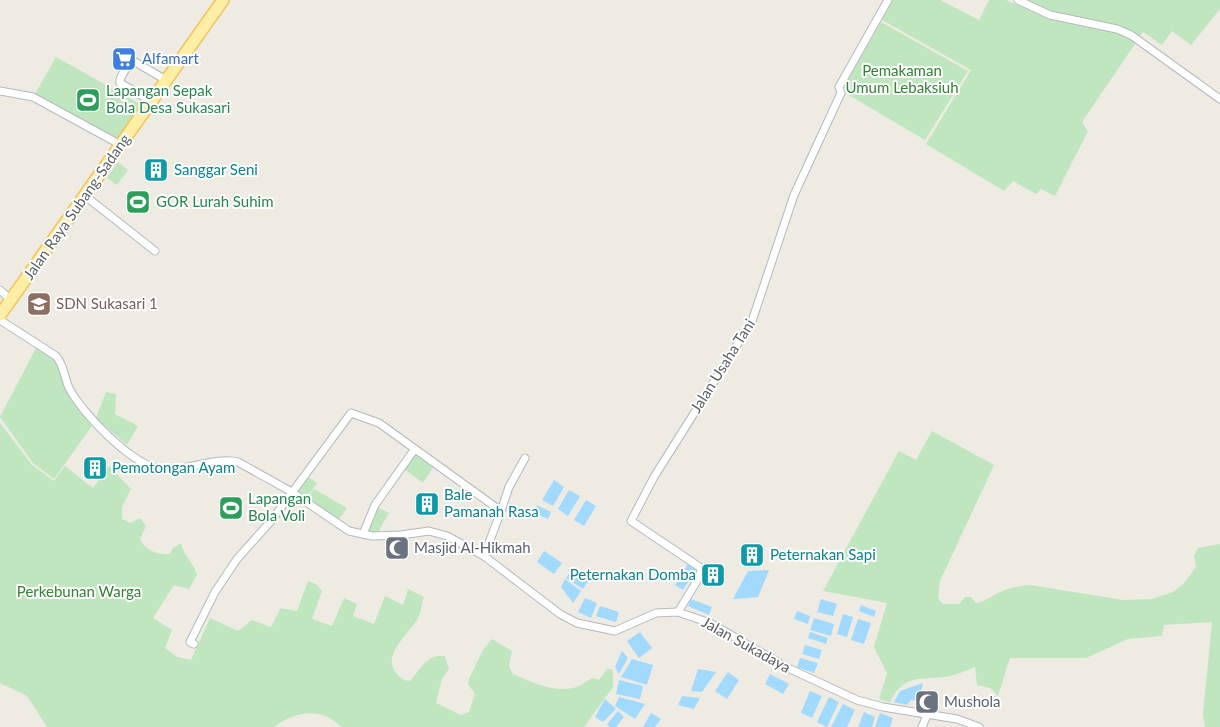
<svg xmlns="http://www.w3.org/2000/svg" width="1220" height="727" font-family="Lato,sans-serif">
  <rect width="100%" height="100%" fill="#eeebe2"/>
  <g fill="#bfe6be">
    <polygon points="893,0 940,0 979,20 989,0 1006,0 1017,5 1020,0 1220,0 1220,9 1191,45 1172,31 1162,45 1143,32 1082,122 1088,131 1055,196 1041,189 1036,194 1013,181 1004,191 926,144 971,70 882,20"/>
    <polygon points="881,22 968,71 925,140 842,91"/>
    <polygon points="56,57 142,105 117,141 34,96"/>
    <polygon points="118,162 128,170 117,185 107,178"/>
    <polygon points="139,190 150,196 138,215 127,208"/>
    <polygon points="37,346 56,359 67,389 94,423 54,479 33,463 0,417"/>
    <polygon points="106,392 116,394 115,414 138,426 127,445 96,418"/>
    <path d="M 0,423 L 32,465 L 54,481 L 65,466 L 93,488 L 109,466 L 131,489 L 122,507 L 122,519 L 131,523 L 140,518 L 146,526 L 140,539 C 146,551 158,555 170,554 L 173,548 L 181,543 C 184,557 193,561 197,575 L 189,589 L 174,585 L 153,618 L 172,630 L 165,648 L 177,657 L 191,660 L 210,618 L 238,631 L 252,620 L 271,627 L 281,608 L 297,611 L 308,581 L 317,585 L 322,591 L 312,619 L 332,626 L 344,598 L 357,604 L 353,616 L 374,624 L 385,596 L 403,605 L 408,589 L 424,597 C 422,603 421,611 419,616 C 413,630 379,656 397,674 C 401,678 404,681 410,681 C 421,669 427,653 445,656 L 449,669 L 442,679 L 436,703 L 461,715 L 469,712 L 475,694 L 468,684 L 469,679 L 483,650 L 492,639 L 512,651 L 509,666 L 513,674 C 532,682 557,695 579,686 C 584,684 587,680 593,678 L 599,680 L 607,669 L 610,669 L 613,671 L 613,687 L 584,727 L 343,727 C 337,724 332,719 326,716 C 307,709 288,716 274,727 L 47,727 L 27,696 L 0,683 Z"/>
    <path d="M 932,431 L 994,465 L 940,581 L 938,598 L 943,604 L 959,604 L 965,597 L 971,597 L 976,603 C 985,601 990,597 998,593 C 1008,588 1019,586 1030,585 L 1123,600 L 1152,599 L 1173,592 L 1184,583 L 1196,567 L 1194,556 L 1198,548 L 1220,544 L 1220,727 L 1205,727 L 1203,714 L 1212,622 L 1164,625 L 1162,636 L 1128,639 L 1086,658 L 1010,658 L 998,696 L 990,688 L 977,685 L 975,667 C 966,671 956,675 945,677 C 919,680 904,674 890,702 L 879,699 L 887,673 L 874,647 L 887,603 L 823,591 L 899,451 L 916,460 Z"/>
    <polygon points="414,452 434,466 423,483 403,468"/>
    <polygon points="308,477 317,483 306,499 296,493"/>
    <polygon points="314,489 347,508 338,521 306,500"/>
    <polygon points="226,497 242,508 235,518 219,507"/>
    <polygon points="375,506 389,513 377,534 365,533"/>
  </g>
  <g fill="#a1d9ff">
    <polygon points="554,480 564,487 553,506 542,500"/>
    <polygon points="569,490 580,496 568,516 558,509"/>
    <polygon points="586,500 596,506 584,526 574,520"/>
    <polygon points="537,505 551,512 548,519 534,513"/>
    <polygon points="544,551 562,563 554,574 537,562"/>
    <polygon points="688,564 696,569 683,590 675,585"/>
    <polygon points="572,570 588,581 583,589 566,578"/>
    <polygon points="769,570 758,597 733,599 748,571"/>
    <polygon points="565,579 581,591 573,603 561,587"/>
    <polygon points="585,598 597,603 591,618 578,612"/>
    <polygon points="691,599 712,607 709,615 688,606"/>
    <polygon points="821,599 837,604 833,616 817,612"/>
    <polygon points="861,605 876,611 874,617 859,611"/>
    <polygon points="600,606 619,612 616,622 596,616"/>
    <polygon points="797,611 810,616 808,624 794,619"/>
    <polygon points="843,614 853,617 847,637 837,634"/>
    <polygon points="814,618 834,624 831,636 810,630"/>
    <polygon points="858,619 871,623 864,644 851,640"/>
    <polygon points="640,632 652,648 639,658 627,641"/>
    <polygon points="810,632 828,638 826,644 808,638"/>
    <polygon points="805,645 822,650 819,659 802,654"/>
    <polygon points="622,651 628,658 619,674 615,667"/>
    <polygon points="800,658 818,663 814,673 797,667"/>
    <polygon points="632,659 653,665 647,685 621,677"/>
    <polygon points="698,669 716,672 702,692 691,691"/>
    <polygon points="728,672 739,680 727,699 715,691"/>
    <polygon points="770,674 789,684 783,694 765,684"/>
    <polygon points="619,680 643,686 640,699 616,694"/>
    <polygon points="923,683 919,701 911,700 907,705 894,702 900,691"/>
    <polygon points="810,691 822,696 812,718 801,713"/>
    <polygon points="682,696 700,698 694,709 678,705"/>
    <polygon points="619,697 645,704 635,719 615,706"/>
    <polygon points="829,697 839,702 827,727 817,722"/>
    <polygon points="605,699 616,709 603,722 595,717"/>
    <polygon points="843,704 855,710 847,727 831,727"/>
    <polygon points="618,711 624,717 616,727 610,727 607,724"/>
    <polygon points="864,712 875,717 872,727 858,727"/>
    <polygon points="651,713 661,719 655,727 643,727"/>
    <polygon points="880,713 893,718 890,727 875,727"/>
  </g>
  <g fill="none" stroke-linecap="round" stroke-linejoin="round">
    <defs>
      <g id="minor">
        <polyline points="1018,0 1050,15 1117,29 1131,35 1220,99"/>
        <polyline points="0,91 33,97 121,145"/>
        <path d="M 151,101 L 120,83 C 119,76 127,68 131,63 L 135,62 L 166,80"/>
        <polyline points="84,195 155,251"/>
        <polyline points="0,290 11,300"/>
        <path d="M 0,320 L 56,356 C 64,365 64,377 69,388 C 82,413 133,467 162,469 C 186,472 216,456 238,462 L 290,491 L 349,531 L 372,536 L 401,535 L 429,531 L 447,536 L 484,556 L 560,614 L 577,623 L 615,631 L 656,613 L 678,612 L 710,623 L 788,668 L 857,700 L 883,707 L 957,719 L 979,727"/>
        <polyline points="363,534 375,505 414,450"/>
        <polyline points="484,556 501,511"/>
        <polyline points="678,612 700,576 701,568 631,521 654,477 752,321 794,195 841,93 839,87 888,0"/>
        <polyline points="194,644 190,642 215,592 237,559 271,521 351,413 379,423 501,511 509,487 525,458"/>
        <polyline points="922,727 927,715"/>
      </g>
      <polyline id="primary" points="0,315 223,0"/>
    </defs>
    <use href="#minor" stroke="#b5b9bd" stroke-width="9"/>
    <use href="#primary" stroke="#f2c257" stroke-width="14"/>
    <use href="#minor" stroke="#fff" stroke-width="7"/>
    <use href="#primary" stroke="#ffeea6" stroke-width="11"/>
  </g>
  <defs>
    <symbol id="supermarket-square" viewBox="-11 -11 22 22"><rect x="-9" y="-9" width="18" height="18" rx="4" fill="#3f7fe0" stroke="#fff"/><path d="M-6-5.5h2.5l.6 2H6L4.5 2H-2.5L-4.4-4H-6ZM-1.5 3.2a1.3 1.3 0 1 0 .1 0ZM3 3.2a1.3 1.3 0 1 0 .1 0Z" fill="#fff"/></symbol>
    <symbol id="stadium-square" viewBox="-11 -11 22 22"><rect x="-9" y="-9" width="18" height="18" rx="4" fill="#2e9e5b" stroke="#fff"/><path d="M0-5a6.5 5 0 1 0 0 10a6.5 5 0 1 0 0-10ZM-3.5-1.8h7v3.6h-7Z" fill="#fff"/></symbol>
    <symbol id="building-square" viewBox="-11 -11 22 22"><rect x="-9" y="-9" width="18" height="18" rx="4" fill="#0f9aa8" stroke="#fff"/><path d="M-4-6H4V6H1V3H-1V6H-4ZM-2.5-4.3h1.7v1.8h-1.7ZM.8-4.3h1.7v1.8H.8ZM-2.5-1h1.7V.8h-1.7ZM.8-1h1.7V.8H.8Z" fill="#fff"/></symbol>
    <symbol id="school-square" viewBox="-11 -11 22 22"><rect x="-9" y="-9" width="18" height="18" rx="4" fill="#8d6e63" stroke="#fff"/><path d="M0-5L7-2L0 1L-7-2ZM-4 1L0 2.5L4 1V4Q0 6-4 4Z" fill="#fff"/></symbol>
    <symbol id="mosque-square" viewBox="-11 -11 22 22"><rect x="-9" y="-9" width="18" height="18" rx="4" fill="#6b7280" stroke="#fff"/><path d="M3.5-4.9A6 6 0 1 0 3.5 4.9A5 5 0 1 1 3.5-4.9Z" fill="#fff"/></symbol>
  </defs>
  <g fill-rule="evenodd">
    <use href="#supermarket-square" x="110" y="45" width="28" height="28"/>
    <use href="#stadium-square" x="74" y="86" width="28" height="28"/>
    <use href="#building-square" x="142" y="156" width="28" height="28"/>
    <use href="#stadium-square" x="124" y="188" width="28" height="28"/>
    <use href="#school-square" x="25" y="290" width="28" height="28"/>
    <use href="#building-square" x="81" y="454" width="28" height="28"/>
    <use href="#building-square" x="413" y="490" width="28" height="28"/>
    <use href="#stadium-square" x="217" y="494" width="28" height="28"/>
    <use href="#mosque-square" x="383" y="534" width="28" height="28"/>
    <use href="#building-square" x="738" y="541" width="28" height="28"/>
    <use href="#building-square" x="699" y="561" width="28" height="28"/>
    <use href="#mosque-square" x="913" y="688" width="28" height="28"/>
  </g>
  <g text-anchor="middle" stroke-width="4" stroke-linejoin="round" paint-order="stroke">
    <g font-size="15" fill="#366cbe" stroke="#fff" text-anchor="start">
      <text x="142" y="64">Alfamart</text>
    </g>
    <g font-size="15" fill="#338235" stroke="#fff">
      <text x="902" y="76">Pemakaman<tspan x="902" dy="17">Umum Lebaksiuh</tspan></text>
      <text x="79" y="597">Perkebunan Warga</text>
    </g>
    <g font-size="15" fill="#27864d" stroke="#fff" text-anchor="start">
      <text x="106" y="96">Lapangan Sepak<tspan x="106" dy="17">Bola Desa Sukasari</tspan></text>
      <text x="156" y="207">GOR Lurah Suhim</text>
      <text x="248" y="504">Lapangan<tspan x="248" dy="17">Bola Voli</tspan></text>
    </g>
    <g font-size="15" fill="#0d838f" stroke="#fff" text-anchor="start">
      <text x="174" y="175">Sanggar Seni</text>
      <text x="112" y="473">Pemotongan Ayam</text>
      <text x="444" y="500">Bale<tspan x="444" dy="17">Pamanah Rasa</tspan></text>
      <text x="770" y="560">Peternakan Sapi</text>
      <text x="696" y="580" text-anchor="end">Peternakan Domba</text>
    </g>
    <g font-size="15" fill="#5b5f63" stroke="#fff">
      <text transform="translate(77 207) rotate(-55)" y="5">Jalan Raya Subang-Sadang</text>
      <text transform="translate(723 366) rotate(-58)" y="5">Jalan Usaha Tani</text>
      <text transform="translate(746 645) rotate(29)" y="5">Jalan Sukadaya</text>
    </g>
    <g font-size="15" fill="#785e54" stroke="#fff" text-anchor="start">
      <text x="56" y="309">SDN Sukasari 1</text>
    </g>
    <g font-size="15" fill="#5b616d" stroke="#fff" text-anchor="start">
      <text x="414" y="553">Masjid Al-Hikmah</text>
      <text x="944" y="707">Mushola</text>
    </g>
  </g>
</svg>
